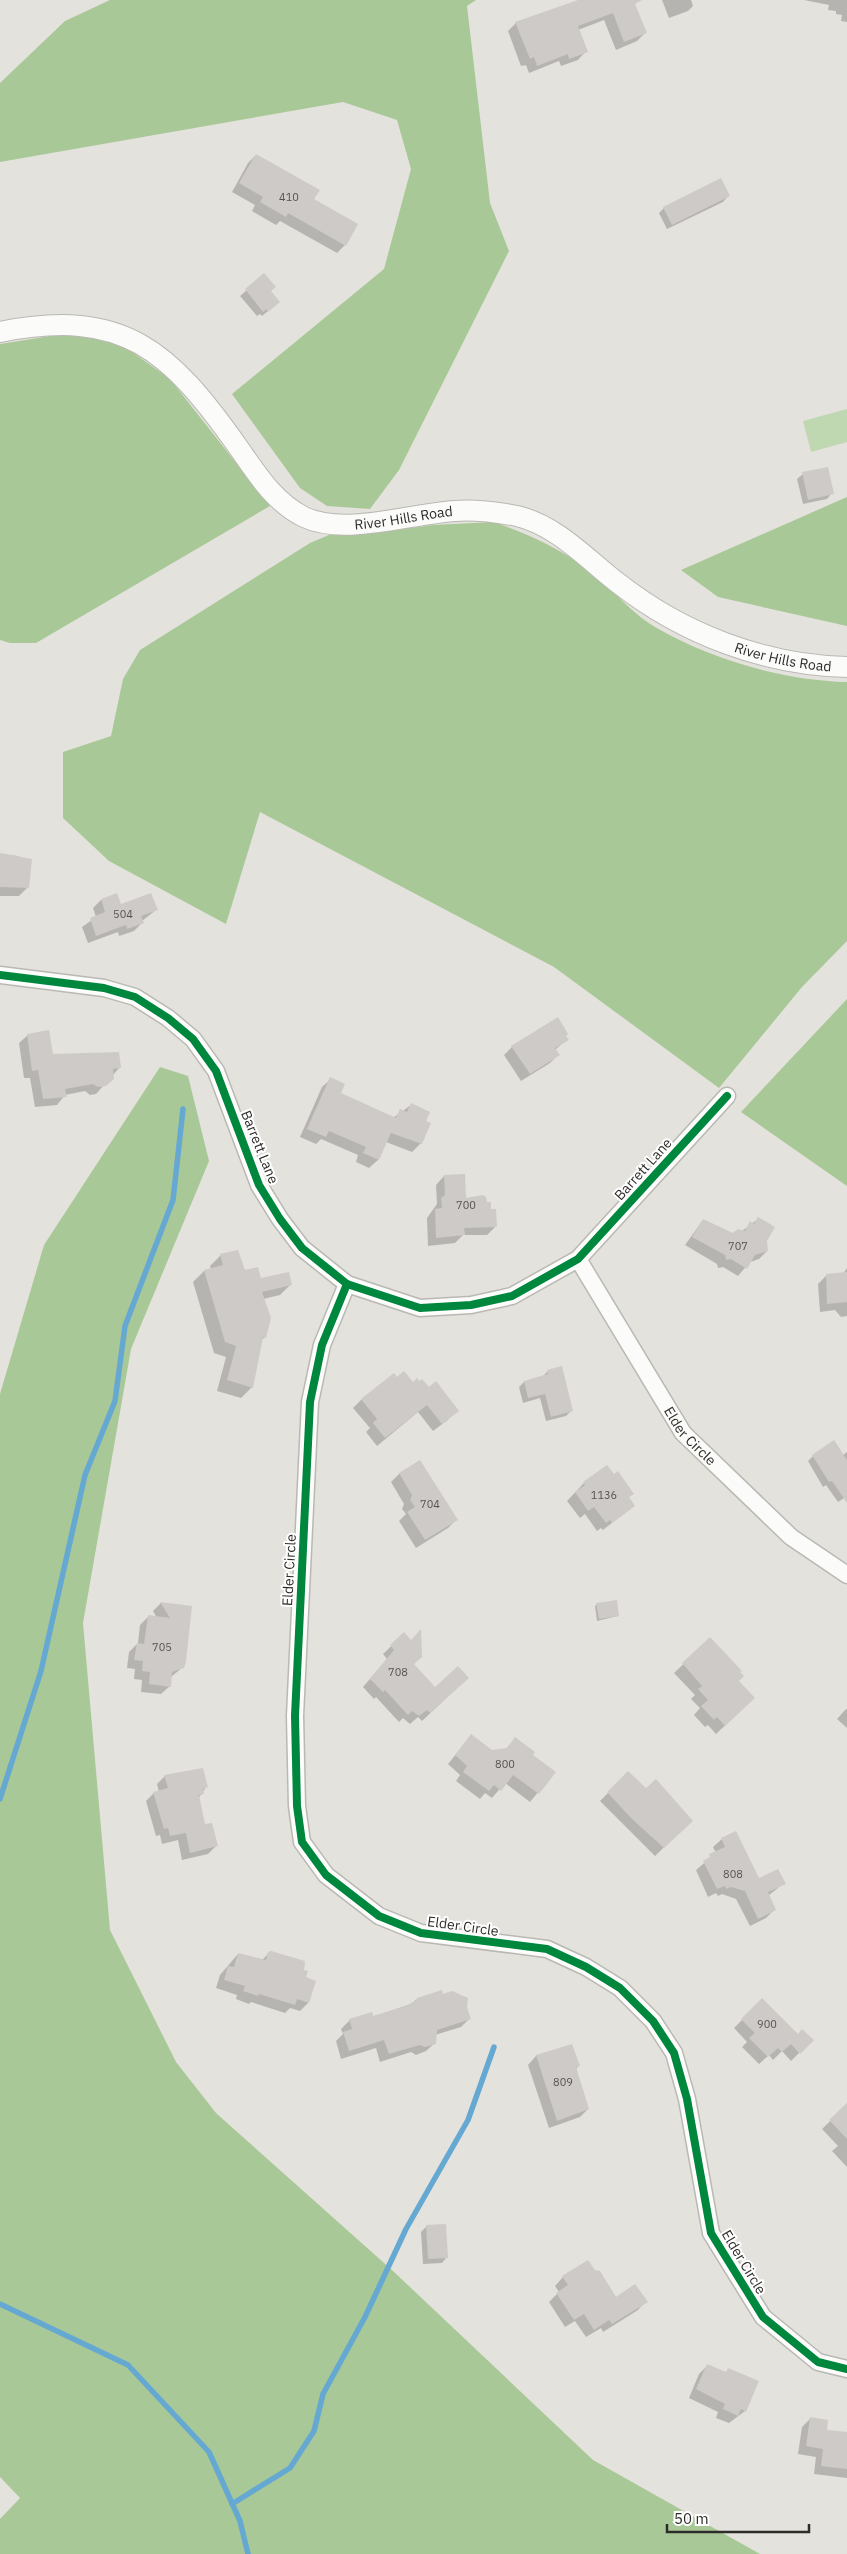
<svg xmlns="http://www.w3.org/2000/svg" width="847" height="2554" font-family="'IBM Plex Sans',sans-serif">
  <rect width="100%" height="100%" fill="#e4e2dc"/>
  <polygon fill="#bfd8b1" points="847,409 847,442 811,452 803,421"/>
  <g fill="#a9c898">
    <polygon points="110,0 476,0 467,6 490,203 509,251 399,470 370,509 327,506 300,488 232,394 384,269 411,169 397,120 343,102 0,162 0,83 65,21"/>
    <polygon points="69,333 118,342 170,379 270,506 36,643 10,643 0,640 0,344"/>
    <polygon points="847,497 847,626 718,597 681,570"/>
    <path d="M 494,522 C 525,533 555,546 582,565 C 608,583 628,611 655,627 C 712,660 782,680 847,682 L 847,941 L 802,987 L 719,1088 L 554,967 L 260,812 L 226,924 L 109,861 L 63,818 L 63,752 L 111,736 L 123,679 L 140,650 L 310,543 L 336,532 L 375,533 L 433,525 Z"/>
    <polygon points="847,999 847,1186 741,1112"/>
    <polygon points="160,1067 188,1076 209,1161 131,1349 83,1623 110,1930 176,2062 216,2113 393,2271 593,2460 760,2554 0,2554 0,2519 20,2498 0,2477 0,1394 44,1245"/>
  </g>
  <g fill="#0003">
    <polygon points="587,0 633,0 645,33 637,41 616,50 604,20 578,30 586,51 578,60 561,66 559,61 529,73 526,65 521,66 508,31 516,23"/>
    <polygon points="662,0 691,0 693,6 688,11 669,18"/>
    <polygon points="804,0 847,0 847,22 841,21 842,15 836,14 836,11 828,10 829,5"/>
    <polygon points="256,155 313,200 345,245 337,253 280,221 276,225 252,211 255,205 232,192 248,163"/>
    <polygon points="728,196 723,202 667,229 659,213 664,208"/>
    <polygon points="264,275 273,307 262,316 260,314 257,316 240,296"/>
    <polygon points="803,474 832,493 827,499 803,504 797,479"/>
    <polygon points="0,854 18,856 28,887 19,896 0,896"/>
    <polygon points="116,895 120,906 156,910 142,921 142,923 134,931 119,936 118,932 88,943 82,927 96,917 93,908 101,900"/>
    <polygon points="28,1035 52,1055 120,1067 96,1094 90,1095 85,1091 65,1095 57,1105 35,1107 30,1078 24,1078 19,1043"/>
    <polygon points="565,1036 567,1039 555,1050 558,1055 550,1063 521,1081 504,1055 512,1047"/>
    <polygon points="331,1079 339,1094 393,1118 411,1105 424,1122 421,1143 412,1152 386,1142 378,1160 369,1168 356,1162 358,1155 321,1139 316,1144 300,1137 322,1087"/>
    <polygon points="444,1176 465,1199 490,1210 496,1226 487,1235 463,1235 455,1243 428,1246 427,1218 437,1204 436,1185"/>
    <polygon points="758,1219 767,1251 759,1259 750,1262 738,1276 723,1267 718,1268 717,1264 685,1245 703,1220 733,1234 742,1231"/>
    <polygon points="221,1255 260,1279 291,1284 280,1295 263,1299 265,1337 261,1340 252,1387 241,1398 217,1391 226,1357 214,1353 193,1282 204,1271 211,1269 210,1266"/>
    <polygon points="847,1268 847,1316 841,1317 835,1310 820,1312 818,1284 826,1276 843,1274"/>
    <polygon points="548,1371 571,1411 566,1416 546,1421 540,1398 523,1403 519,1387 524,1382 542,1377"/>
    <polygon points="397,1378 449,1419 433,1431 418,1412 377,1446 366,1432 370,1428 353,1408 361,1400"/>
    <polygon points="847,1452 847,1496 838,1502 826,1485 823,1487 808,1461 813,1456 843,1455"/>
    <polygon points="420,1462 456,1520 448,1528 416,1548 399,1521 406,1514 402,1509 404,1504 391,1482 399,1474"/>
    <polygon points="607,1467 633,1506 603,1530 601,1528 597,1531 585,1514 580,1518 567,1501 584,1483"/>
    <polygon points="161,1603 191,1607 183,1667 171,1677 170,1686 161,1694 141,1692 142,1680 134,1679 135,1669 127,1668 129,1652 138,1643 140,1625 148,1617 157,1618 153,1611"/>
    <polygon points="597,1604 618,1616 597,1621 595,1606"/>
    <polygon points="404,1634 413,1665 435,1689 459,1686 422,1721 418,1717 410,1724 403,1718 399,1722 376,1697 374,1699 363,1687 387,1659 383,1654"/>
    <polygon points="710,1639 738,1681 754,1698 716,1734 708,1725 705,1727 694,1715 700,1708 691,1699 695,1695 674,1673"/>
    <polygon points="846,1709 847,1709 847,1728 837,1719"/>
    <polygon points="471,1736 492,1751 505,1750 515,1739 531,1755 554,1773 530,1802 505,1783 492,1798 485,1793 480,1799 456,1781 460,1775 448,1764"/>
    <polygon points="628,1773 646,1789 691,1821 655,1856 600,1801"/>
    <polygon points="165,1776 206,1787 198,1799 204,1826 216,1846 208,1854 182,1860 178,1840 162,1844 160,1835 156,1836 146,1801 154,1793 159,1792 157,1784"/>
    <polygon points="722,1839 759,1880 784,1883 768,1896 774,1910 766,1918 750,1926 736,1899 722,1894 718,1896 716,1893 708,1897 696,1870 716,1853 713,1847"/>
    <polygon points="269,1953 304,1978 308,2003 300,2011 290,2008 285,2013 251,2002 249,2004 236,1999 237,1995 216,1988 220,1975 238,1954 262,1960"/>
    <polygon points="442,1995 466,2007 469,2019 461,2027 435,2035 435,2043 426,2051 416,2055 411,2052 380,2062 376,2048 341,2059 336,2041 343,2034 341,2029 350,2020 372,2017 411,2004 417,1999"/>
    <polygon points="762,2000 797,2035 812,2040 791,2061 782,2051 773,2060 769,2055 759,2064 742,2047 747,2042 734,2028"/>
    <polygon points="571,2046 578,2066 576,2069 588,2109 580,2117 549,2128 528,2065 536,2056"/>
    <polygon points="847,2105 847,2167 832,2151 838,2146 822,2129"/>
    <polygon points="427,2226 447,2257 442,2263 423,2264 421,2232"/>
    <polygon points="594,2272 616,2298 646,2301 638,2310 603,2332 601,2328 586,2337 575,2321 565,2327 549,2302 559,2292 555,2286 563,2277"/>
    <polygon points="708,2365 745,2411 729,2423 716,2418 718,2412 689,2398 699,2374"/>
    <polygon points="810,2419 825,2431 847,2434 847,2478 814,2474 816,2457 798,2454 802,2427"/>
  </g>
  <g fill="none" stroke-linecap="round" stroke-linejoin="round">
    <g stroke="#65a8d2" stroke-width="5.5">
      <polyline points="0,1799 41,1671 85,1475 115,1401 125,1326 173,1200 183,1109"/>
      <polyline points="0,2304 128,2365 209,2452 240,2521 248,2554"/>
      <polyline points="232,2504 290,2468 314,2431 323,2394 365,2317 406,2229 468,2120 494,2047"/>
    </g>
  </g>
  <g fill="#cdcac8">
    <polygon points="578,0 642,0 635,4 647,33 624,42 613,13 578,26 588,52 569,59 568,54 537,66 534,57 530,59 515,22"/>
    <polygon points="256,154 320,190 314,199 358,224 346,246 288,213 286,217 260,202 263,197 239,183"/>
    <polygon points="721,178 730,196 672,225 663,207"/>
    <polygon points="264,273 276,287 271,291 280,302 268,312 266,309 263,312 245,289"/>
    <polygon points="828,467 834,494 808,500 802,472"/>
    <polygon points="0,853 32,859 29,888 0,887"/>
    <polygon points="117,893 121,904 151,893 158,910 141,916 144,923 127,929 126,925 96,936 90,918 105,912 101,899"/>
    <polygon points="558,1017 568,1034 566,1036 569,1040 555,1048 560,1055 530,1074 511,1046"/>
    <polygon points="49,1030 53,1054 119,1052 121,1068 113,1069 114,1079 106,1086 98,1087 93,1084 65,1089 67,1097 43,1099 38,1070 32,1071 27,1034"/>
    <polygon points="330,1077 345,1084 341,1093 396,1118 400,1109 407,1112 411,1103 430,1112 426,1121 431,1123 422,1144 391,1133 379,1160 363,1153 366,1147 329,1131 326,1137 307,1129"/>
    <polygon points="465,1174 466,1198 483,1195 486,1197 487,1202 491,1202 491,1209 496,1209 497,1227 464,1228 465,1235 436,1238 435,1209 442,1208 441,1198 445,1195 444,1175"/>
    <polygon points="758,1217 775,1227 767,1241 768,1251 755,1255 747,1269 731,1259 726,1260 725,1255 692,1237 703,1219 733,1233 738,1229 745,1231 750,1221 754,1224"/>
    <polygon points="238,1250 245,1270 258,1267 261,1278 289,1272 292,1285 262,1292 271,1318 266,1338 263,1337 253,1388 227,1380 236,1346 225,1342 204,1270 223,1265 220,1254"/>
    <polygon points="847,1272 847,1302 827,1304 826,1274"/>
    <polygon points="562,1366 573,1411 551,1417 545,1394 528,1398 524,1381 548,1374 547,1370"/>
    <polygon points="404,1371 413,1382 417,1378 419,1381 422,1379 429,1387 436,1381 459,1411 442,1424 427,1405 385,1438 373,1423 377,1419 361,1399 394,1373 397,1377"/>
    <polygon points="834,1440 847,1460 847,1503 832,1481 829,1482 812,1455"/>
    <polygon points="420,1460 458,1520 425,1540 407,1512 415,1507 410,1500 412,1495 399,1473"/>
    <polygon points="607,1465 614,1474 618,1471 634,1494 629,1497 635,1506 612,1523 610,1520 606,1523 594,1507 588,1511 575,1492 585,1485 583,1482"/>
    <polygon points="617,1600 619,1616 599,1619 596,1603"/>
    <polygon points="160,1602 192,1606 186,1661 184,1668 172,1672 171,1687 149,1684 150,1672 142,1671 143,1661 134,1660 137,1643 144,1644 148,1615 170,1618"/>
    <polygon points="421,1629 422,1657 414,1664 435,1687 458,1666 469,1678 430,1713 427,1710 419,1716 412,1711 408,1715 385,1690 383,1692 370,1679 394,1650 390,1645 404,1632 411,1640"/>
    <polygon points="710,1637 742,1671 740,1672 744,1676 739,1681 755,1698 725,1726 717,1717 714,1720 701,1706 708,1700 698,1689 702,1686 682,1663"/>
    <polygon points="471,1734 492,1750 507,1748 515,1737 535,1752 533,1755 556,1772 539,1794 513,1775 501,1791 494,1785 489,1791 463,1772 467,1766 455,1755"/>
    <polygon points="203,1768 208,1787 203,1789 204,1794 199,1795 205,1824 212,1823 218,1846 190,1853 186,1833 170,1836 168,1828 164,1829 153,1792 168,1788 164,1775"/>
    <polygon points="628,1771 646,1788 656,1779 693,1821 664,1848 632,1819 607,1792"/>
    <polygon points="736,1831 759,1878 778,1869 786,1884 768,1892 776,1910 758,1919 745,1891 731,1887 726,1889 725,1886 717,1889 703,1861 710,1857 709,1854 725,1847 721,1838"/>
    <polygon points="271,1951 305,1961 304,1970 308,1971 306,1977 316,1981 309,2003 297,1999 295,2005 259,1994 258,1996 243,1991 245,1986 224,1980 228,1966 234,1967 238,1953 266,1960 268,1952"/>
    <polygon points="442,1990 443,1994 452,1991 468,1998 467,2007 471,2019 437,2030 436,2044 425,2047 420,2045 389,2054 384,2040 349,2051 343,2032 352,2029 349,2019 372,2012 373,2016 406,2006 417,2000 417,1998"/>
    <polygon points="762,1998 798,2034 802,2029 814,2040 800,2054 791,2044 782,2052 778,2048 768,2057 749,2038 755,2033 741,2019"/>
    <polygon points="572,2044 580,2066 576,2067 589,2109 557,2121 536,2055"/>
    <polygon points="847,2103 847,2139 829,2120"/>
    <polygon points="446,2224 448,2258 428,2259 426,2225"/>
    <polygon points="588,2260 595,2270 600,2271 616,2297 635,2284 648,2302 612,2324 609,2320 594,2330 584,2314 574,2320 556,2293 568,2285 562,2276"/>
    <polygon points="707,2364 726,2372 728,2368 759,2381 746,2412 741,2409 738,2416 723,2409 725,2404 696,2389"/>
    <polygon points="810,2417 828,2420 827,2430 847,2432 847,2469 821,2466 823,2449 806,2446"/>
  </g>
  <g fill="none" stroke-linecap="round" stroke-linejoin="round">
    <defs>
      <g id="minor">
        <polyline points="0,975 104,988 135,997 168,1018 193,1039 216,1071 259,1185 280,1219 302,1248 347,1284 420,1308 471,1305 512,1296 578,1259 727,1096"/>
        <path id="s1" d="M 578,1259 L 683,1433 L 791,1537 L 847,1575"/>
        <polyline points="347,1284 322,1345 310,1402 295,1716 297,1806 302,1842 326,1875 379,1916 421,1933 547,1949 586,1967 620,1988 653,2021 674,2053 687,2099 711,2233 763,2317 818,2362 847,2369"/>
      </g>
      <g id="tertiary">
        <path id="s2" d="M 0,332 C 124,307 170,351 238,447 C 257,474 274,502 304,517 C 344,536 411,514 454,511 C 475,509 496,512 517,516 C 556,525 587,559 618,583 C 683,634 764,665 847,667"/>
      </g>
    </defs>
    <use href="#minor" stroke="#bab8b3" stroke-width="19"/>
    <use href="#tertiary" stroke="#bab8b3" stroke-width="22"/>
    <use href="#minor" stroke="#fbfbfa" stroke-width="16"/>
    <use href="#tertiary" stroke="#fbfbfa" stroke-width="20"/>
    <defs>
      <g id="cycleway">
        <polyline points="0,975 104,988 135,997 168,1018 193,1039 216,1071 259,1185 280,1219 302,1248 347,1284 420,1308 471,1305 512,1296 578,1259 727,1096"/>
        <polyline points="347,1284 322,1345 310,1402 295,1716 297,1806 302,1842 326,1875 379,1916 421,1933 547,1949 586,1967 620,1988 653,2021 674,2053 687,2099 711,2233 763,2317 818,2362 847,2369"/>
      </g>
    </defs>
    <use href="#cycleway" stroke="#fff" stroke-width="11"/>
    <use href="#cycleway" stroke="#00873e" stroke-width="8"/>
  </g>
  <g text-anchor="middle" stroke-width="4" stroke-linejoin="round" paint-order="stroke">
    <g font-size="11" fill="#555450">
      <text x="289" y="201">410</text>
      <text x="123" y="918">504</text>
      <text x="466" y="1209">700</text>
      <text x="738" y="1250">707</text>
      <text x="604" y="1499">1136</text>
      <text x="430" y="1508">704</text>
      <text x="162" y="1651">705</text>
      <text x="398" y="1676">708</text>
      <text x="505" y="1768">800</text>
      <text x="733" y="1878">808</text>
      <text x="767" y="2028">900</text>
      <text x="563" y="2086">809</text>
    </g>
    <g font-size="14" fill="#2d2c28" stroke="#fff">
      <text dy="5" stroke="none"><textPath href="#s2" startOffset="485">River Hills Road</textPath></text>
      <text dy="5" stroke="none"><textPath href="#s2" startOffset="905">River Hills Road</textPath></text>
      <text transform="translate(260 1147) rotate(68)" y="5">Barrett Lane</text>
      <text transform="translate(643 1169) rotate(-48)" y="5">Barrett Lane</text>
      <text dy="5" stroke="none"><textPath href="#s1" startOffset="210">Elder Circle</textPath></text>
      <text transform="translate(289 1570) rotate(-87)" y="5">Elder Circle</text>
      <text transform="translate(463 1926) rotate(8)" y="5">Elder Circle</text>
      <text transform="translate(744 2262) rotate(59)" y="5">Elder Circle</text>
    </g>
  </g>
  <path d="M667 2524v8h142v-8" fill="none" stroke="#2d2c28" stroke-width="2.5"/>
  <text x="674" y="2524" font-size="15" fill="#2d2c28" stroke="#ffffff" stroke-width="4" paint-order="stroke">50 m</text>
</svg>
